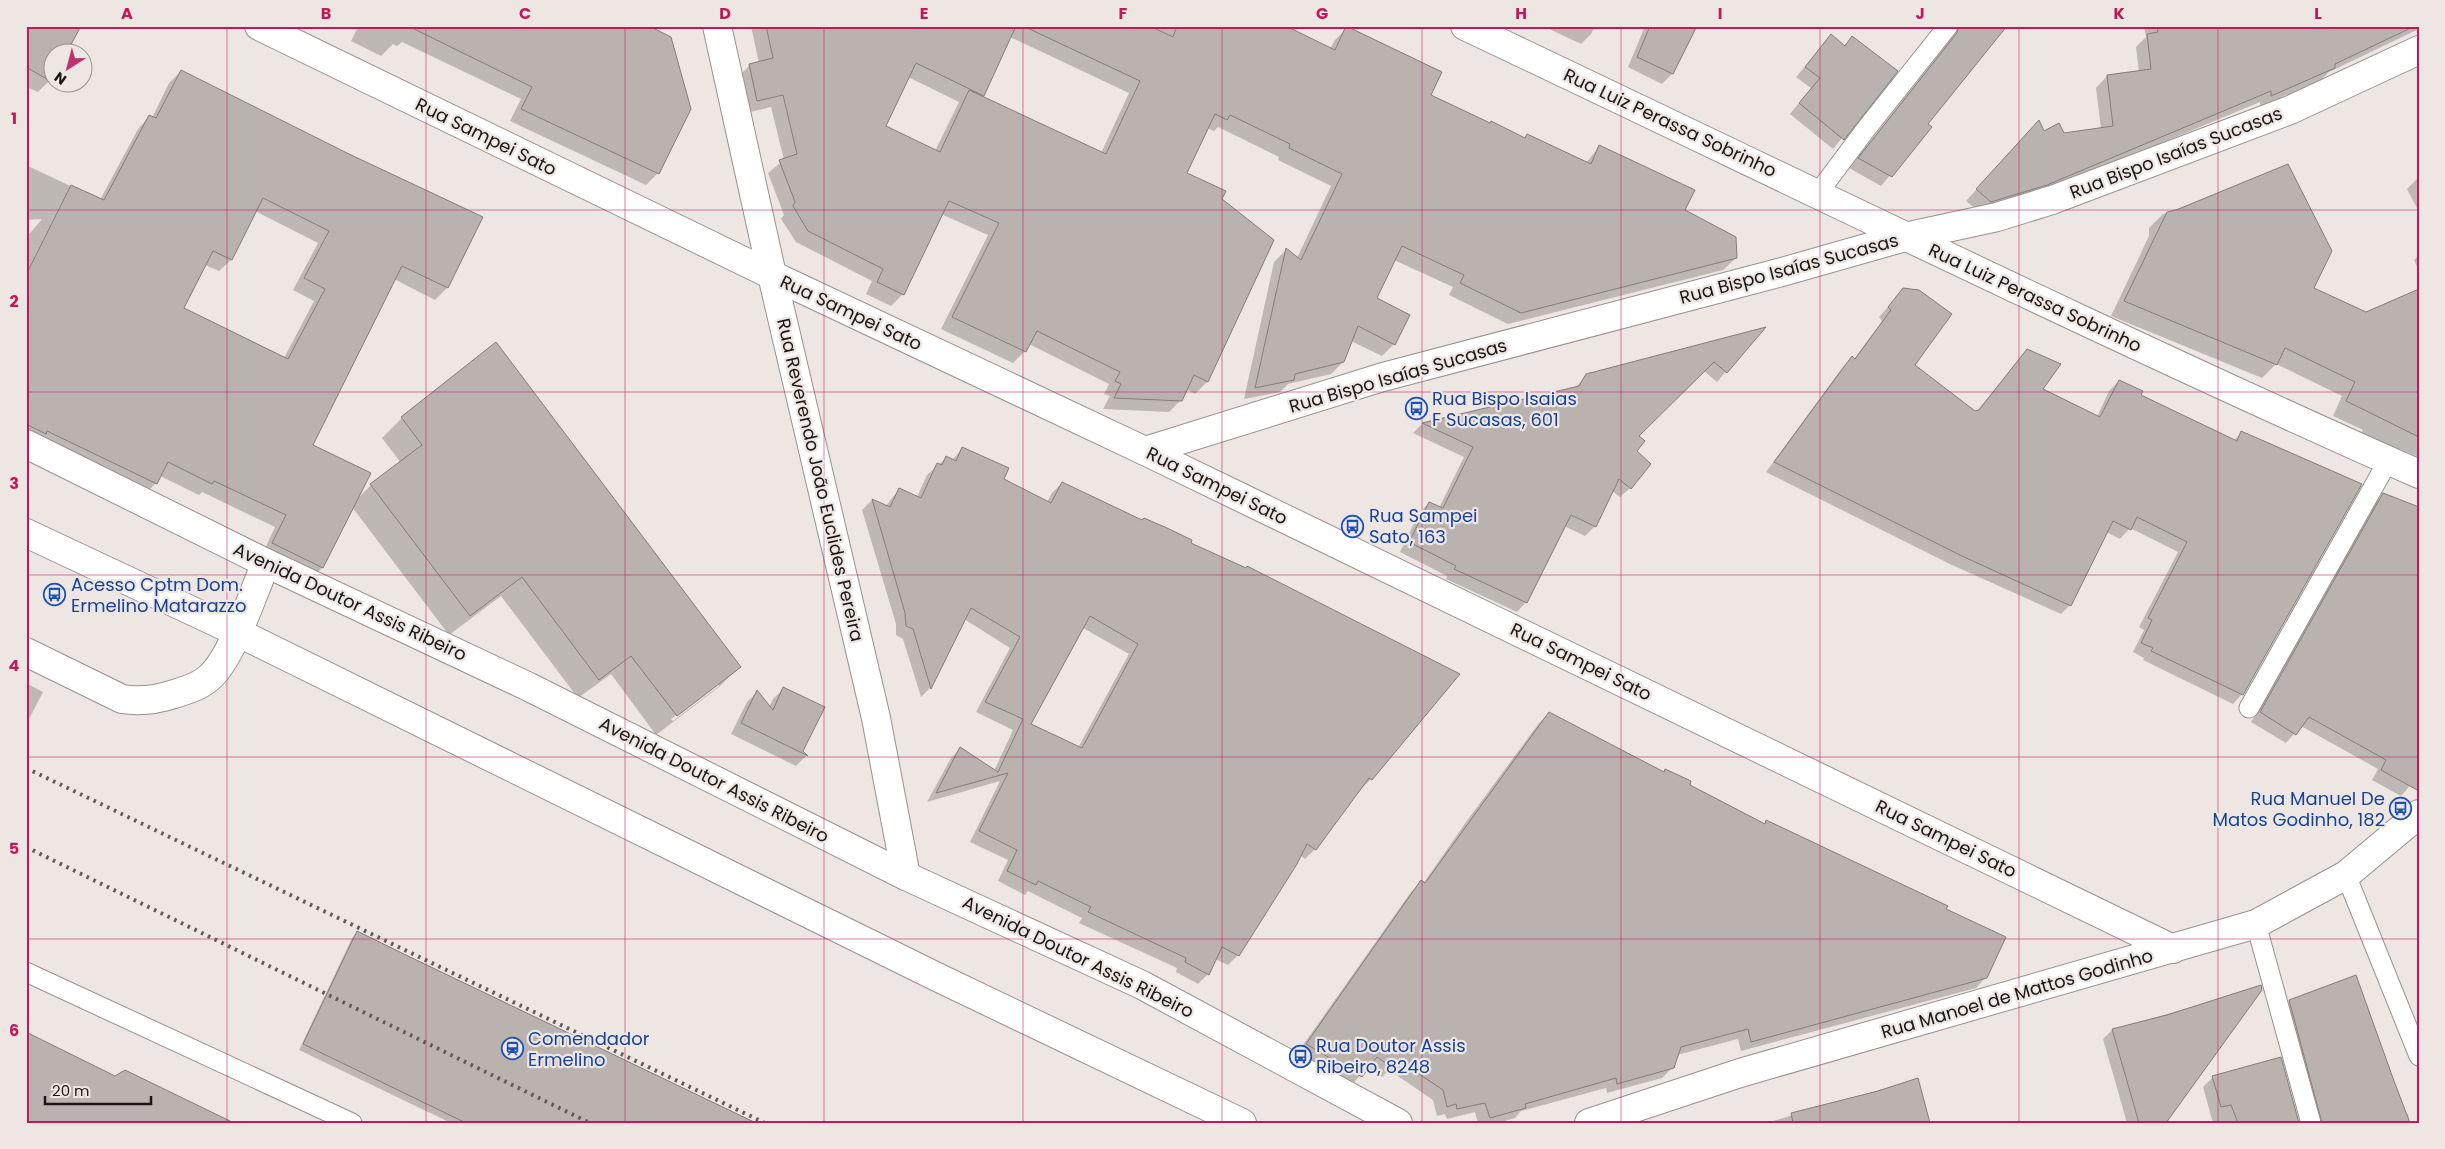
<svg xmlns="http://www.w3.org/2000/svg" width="2445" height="1149" font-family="Poppins,sans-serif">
  <rect width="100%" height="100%" fill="#eee6e2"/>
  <g fill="#0003" fill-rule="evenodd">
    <polygon points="26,26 78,28 66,52 52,52 52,78 38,92 26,87"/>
    <polygon points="356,26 646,26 658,173 646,185 510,121 521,99 402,42 397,46 393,44 381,56 351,41 358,27"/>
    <path d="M 751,26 L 1285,26 L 1330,49 L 1335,40 L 1347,28 L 1429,96 L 1524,139 L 1527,135 L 1586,163 L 1599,147 L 1683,211 L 1736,258 L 1723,270 L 1508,324 L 1449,295 L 1453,287 L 1394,260 L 1376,299 L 1394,344 L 1382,356 L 1351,341 L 1343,362 L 1331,374 L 1288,384 L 1280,392 L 1244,399 L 1274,262 L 1286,250 L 1297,258 L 1331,186 L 1278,160 L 1279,157 L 1218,127 L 1214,131 L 1207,128 L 1186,173 L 1221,199 L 1207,382 L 1195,394 L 1186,389 L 1181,400 L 1169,412 L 1103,409 L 1110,396 L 1104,394 L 1109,384 L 1029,344 L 1025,351 L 1013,363 L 941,329 L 988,235 L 941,214 L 903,294 L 891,306 L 866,294 L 872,281 L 796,242 L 781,219 L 784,215 L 768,173 L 784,160 L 771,107 L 746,113 L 738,77 L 750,65 L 759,63 ZM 1010,37 L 1129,93 L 1101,153 L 981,97 ZM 908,77 L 959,102 L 935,151 L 884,127 Z"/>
    <polygon points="1543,26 1595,26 1591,34 1581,44"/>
    <polygon points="1645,26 1696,26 1672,74 1662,84 1628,67"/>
    <polygon points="1957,26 2005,26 1927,124 1930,128 1881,186 1849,168 1947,44 1949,36"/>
    <polygon points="2144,26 2419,26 2419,29 2329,72 2322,79 2260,107 2260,102 2034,196 1981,213 1966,201 2027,134 2064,134 2101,129 2096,88 2107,76 2139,72 2136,47 2146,37"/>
    <polygon points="1831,36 1844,46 1853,37 1896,72 1833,149 1790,114 1811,88 1796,77"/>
    <path d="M 181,71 L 349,155 L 482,218 L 447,288 L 435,300 L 394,279 L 312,445 L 356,500 L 371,485 L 401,463 L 382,438 L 402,418 L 739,667 L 719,687 L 656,735 L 611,674 L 578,698 L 501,596 L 449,635 L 352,507 L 322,568 L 310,579 L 262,555 L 275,527 L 202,492 L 199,495 L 160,476 L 156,483 L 144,495 L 26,442 L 26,238 L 42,219 L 26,220 L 26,165 L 100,200 L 138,129 L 149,117 L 152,118 L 169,83 ZM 255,211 L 318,243 L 293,290 L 314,301 L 284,358 L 182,308 L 205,265 L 219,271 L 231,260 ZM 719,682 L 719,686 L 673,721 L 671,719 Z"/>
    <polygon points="2419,177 2419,212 2407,189"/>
    <polygon points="2177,211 2312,289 2366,313 2419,290 2419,457 2361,433 2363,430 2333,416 2342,396 2276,364 2262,378 2111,316 2149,236 2149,228 2163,214"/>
    <polygon points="2419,255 2419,271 2414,260"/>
    <polygon points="1903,290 1914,366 1976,412 2027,350 2041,390 2097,417 2109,391 2119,381 2140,396 2233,441 2242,432 2242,694 2233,704 2143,660 2144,658 2133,652 2144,630 2139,627 2178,552 2130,528 2120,539 2106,532 2070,605 2061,614 1952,565 1766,472 1842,368 1852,358 1854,359 1882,321 1879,317"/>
    <polygon points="1762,329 1717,382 1704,371 1637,436 1630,488 1620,497 1612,491 1595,526 1585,536 1564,526 1526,602 1517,612 1446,579 1447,576 1400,552 1419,513 1429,503 1439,508 1464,457 1413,433 1422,424 1575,388 1586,376"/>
    <path d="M 962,449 L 1002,479 L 1047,502 L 1052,493 L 1062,483 L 1189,543 L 1371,779 L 1361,789 L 1360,788 L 1315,849 L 1305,859 L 1300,855 L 1238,955 L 1228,965 L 1215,959 L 1208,974 L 1198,984 L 1176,972 L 1177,968 L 1079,923 L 1082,918 L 1028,891 L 1025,895 L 998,881 L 1008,860 L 970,842 L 1000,781 L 927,802 L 951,758 L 961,748 L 994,771 L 1013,730 L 976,712 L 1010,648 L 964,619 L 930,688 L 921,697 L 903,639 L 896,635 L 896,624 L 862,510 L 872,500 L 886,506 L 899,489 L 917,497 L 927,475 L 946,458 L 952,460 ZM 1083,628 L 1129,654 L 1078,748 L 1030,724 Z"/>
    <polygon points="2384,494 2419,775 2401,796 2372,780 2378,769 2301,726 2286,743 2251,722 2375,503"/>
    <polygon points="26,683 43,692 26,725"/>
    <polygon points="784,688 802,751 806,756 796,766 731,734 747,702 757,692 769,707 773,699"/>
    <polygon points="1549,713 1663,773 1665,770 1688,785 1764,825 1767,821 1945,910 1986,977 1976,988 1741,1051 1738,1039 1677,1055 1673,1067 1662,1078 1607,1093 1606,1088 1521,1111 1515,1118 1498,1123 1478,1123 1475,1112 1447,1119 1445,1114 1437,1116 1433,1100 1389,1070 1382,1077 1367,1067 1351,1086 1296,1055 1411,892 1421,882 1423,884 1466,822 1539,723"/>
    <polygon points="357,933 752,1123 451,1123 299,1050 352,938"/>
    <polygon points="2260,987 2164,1123 2127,1123 2103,1039 2112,1030"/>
    <polygon points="2289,1002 2405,1115 2408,1114 2410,1123 2310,1123 2280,1011"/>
    <polygon points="2213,1077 2298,1123 2213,1123 2203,1087"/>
    <polygon points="1917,1079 1929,1123 1766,1123"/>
  </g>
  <g fill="#bab2af" stroke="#847c79" fill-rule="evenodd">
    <polygon points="26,26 81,26 67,52 52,52 52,82 26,67"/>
    <polygon points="408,26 649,26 671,37 691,109 659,174 521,109 532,87"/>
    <polygon points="766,26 1016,26 984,96 916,63 886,126 940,152 969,90 1106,154 1140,81 1023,26 1150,26 1173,37 1177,26 1286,26 1335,50 1346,26 1442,72 1431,95 1490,123 1491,121 1525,138 1527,134 1591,164 1599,145 1695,190 1685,210 1736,237 1737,258 1521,313 1460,283 1464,275 1402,246 1377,298 1410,315 1395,345 1358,326 1344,362 1295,374 1294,380 1255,388 1286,248 1301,260 1342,174 1289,148 1290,144 1230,115 1227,120 1215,114 1187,173 1226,191 1222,199 1274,240 1208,382 1194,375 1182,401 1114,398 1121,384 1115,381 1120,372 1037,331 1026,352 952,317 999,223 949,201 904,295 877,282 883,269 808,231 793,206 795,202 779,160 797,154 783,95 757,101 749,64 773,58"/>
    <polygon points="1650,26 1697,26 1673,74 1637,57"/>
    <polygon points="1959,26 2007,26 1928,124 1932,127 1892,177 1858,158 1957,33"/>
    <polygon points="2157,26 2415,26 2335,64 2335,68 2271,96 2271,91 2047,185 1991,202 1976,189 2039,120 2044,131 2059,123 2064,133 2113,126 2107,75 2151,69 2147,34 2158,32"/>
    <polygon points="1831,34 1845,46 1852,36 1898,71 1844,140 1799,103 1820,78 1805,67"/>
    <path d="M 181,70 L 349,154 L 483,217 L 448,288 L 402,266 L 313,445 L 371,473 L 323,568 L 272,543 L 286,515 L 214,481 L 212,484 L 168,462 L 157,484 L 47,431 L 46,434 L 26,424 L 26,275 L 71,185 L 104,200 L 149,115 L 156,118 ZM 263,198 L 329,231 L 304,278 L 325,289 L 288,359 L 184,308 L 213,251 L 232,260 Z"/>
    <polygon points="2288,164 2332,251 2314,288 2366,312 2419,289 2419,437 2346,401 2355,382 2285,348 2277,365 2124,301 2167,212 2176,210"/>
    <polygon points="1903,288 1919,290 1952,314 1915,365 1975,411 1979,410 2027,349 2061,364 2043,389 2100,417 2119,380 2143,391 2141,395 2237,441 2241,431 2362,484 2243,695 2151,651 2153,648 2141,643 2152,620 2148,618 2187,542 2137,517 2131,530 2113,521 2071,606 1962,556 1774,462 1852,356 1855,359 1891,310 1888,307"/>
    <polygon points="1766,327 1727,373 1714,362 1639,436 1645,441 1637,451 1651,464 1631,489 1619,479 1596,527 1571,515 1527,603 1454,569 1456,566 1409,542 1429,502 1443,508 1473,447 1422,423 1579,386 1586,374"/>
    <polygon points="496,342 741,667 677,716 631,656 599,680 522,577 470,616 370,484 422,445 401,417"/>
    <path d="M 962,447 L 1009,468 L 1004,479 L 1051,503 L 1062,482 L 1142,520 L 1144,518 L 1167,528 L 1192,540 L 1191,543 L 1246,568 L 1247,566 L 1460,674 L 1372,780 L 1369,778 L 1316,850 L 1307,844 L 1297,864 L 1239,956 L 1222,947 L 1209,975 L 1185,962 L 1186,958 L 1088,912 L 1091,907 L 1038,881 L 1036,885 L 1007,871 L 1017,850 L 979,831 L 1008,773 L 936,793 L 960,747 L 998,772 L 1023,719 L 985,702 L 1020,637 L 971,608 L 931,689 L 913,629 L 906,626 L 905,613 L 872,499 L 890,507 L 899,488 L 921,498 L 937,463 L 942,465 L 946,456 L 956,461 ZM 1090,616 L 1138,644 L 1082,748 L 1031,724 Z"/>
    <polygon points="2383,493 2419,507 2419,791 2381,770 2386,760 2309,717 2296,735 2260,712"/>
    <polygon points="783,687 825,707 803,751 808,756 741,723 757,690 773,710"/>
    <polygon points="1549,712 1664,772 1665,769 1691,781 1690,785 1765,824 1766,820 1948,906 1946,909 2006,937 1987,978 1751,1042 1748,1029 1681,1047 1674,1068 1617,1084 1616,1078 1525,1104 1526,1108 1490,1118 1485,1103 1457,1109 1456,1104 1447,1107 1443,1090 1398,1060 1393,1068 1377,1057 1362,1077 1306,1044 1421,880 1425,883"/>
    <polygon points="357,931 410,957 756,1123 466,1123 303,1044"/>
    <polygon points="2356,975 2394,1081 2410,1123 2322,1123 2289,1000"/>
    <polygon points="2261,985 2262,990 2166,1123 2139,1123 2112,1029 2167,1015"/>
    <polygon points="26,1032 115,1076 125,1070 234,1123 26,1123"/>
    <polygon points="2281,1057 2299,1123 2238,1123 2231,1105 2221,1107 2212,1076"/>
    <polygon points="1918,1078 1930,1123 1793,1123 1791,1113 1878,1091"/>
  </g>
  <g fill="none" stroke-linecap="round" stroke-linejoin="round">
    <defs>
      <g id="lane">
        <polyline points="1818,193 1866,129 1948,26"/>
        <polyline points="2249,708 2388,461"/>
        <polyline points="2346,875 2419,1056"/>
        <polyline points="2256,924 2311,1123"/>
        <polyline points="26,972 352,1123"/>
      </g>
      <g id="street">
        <polyline points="259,26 772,275 1145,451 2173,949"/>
        <polyline points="717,26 772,275 876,718 906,876"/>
        <path d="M 1465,26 C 1782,176 2098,332 2419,474"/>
        <polyline points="1145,451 1383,377 1782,272 1905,237 1997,217 2052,200 2290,110 2419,50"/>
        <polyline points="1589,1123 1740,1073 2256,924 2346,875 2419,814"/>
      </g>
      <g id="primary">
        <polyline points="26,444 266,563 529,687 906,876 1142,985 1398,1123"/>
        <polyline points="26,533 237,632 937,977 1242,1123"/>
        <path d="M 26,652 L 122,699 C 140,702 156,700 174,694 C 187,690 201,686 211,676 C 233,655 253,593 266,563"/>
      </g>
    </defs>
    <use href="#lane" stroke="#99918d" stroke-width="21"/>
    <use href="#street" stroke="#99918d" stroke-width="30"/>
    <use href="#primary" stroke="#99918d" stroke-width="30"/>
    <use href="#lane" stroke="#fff" stroke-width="19"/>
    <use href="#street" stroke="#fff" stroke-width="28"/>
    <use href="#primary" stroke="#fff" stroke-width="28"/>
    <g stroke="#605b59" stroke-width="4" stroke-dasharray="2.5 5" stroke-linecap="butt">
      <polyline points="26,768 765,1123"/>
      <polyline points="26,847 590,1123"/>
    </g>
  </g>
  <path fill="none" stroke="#c2185b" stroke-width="1" stroke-opacity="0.55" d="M 227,26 L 227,1123M 426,26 L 426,1123M 625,26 L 625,1123M 824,26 L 824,1123M 1023,26 L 1023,1123M 1222,26 L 1222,1123M 1422,26 L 1422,1123M 1621,26 L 1621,1123M 1820,26 L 1820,1123M 2019,26 L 2019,1123M 2218,26 L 2218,1123M 26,210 L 2419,210M 26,392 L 2419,392M 26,575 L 2419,575M 26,757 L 2419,757M 26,939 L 2419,939"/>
  <defs>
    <symbol id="bus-ring" viewBox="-11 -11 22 22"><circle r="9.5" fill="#eee6e2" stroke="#1a4fb4" stroke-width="1.5"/><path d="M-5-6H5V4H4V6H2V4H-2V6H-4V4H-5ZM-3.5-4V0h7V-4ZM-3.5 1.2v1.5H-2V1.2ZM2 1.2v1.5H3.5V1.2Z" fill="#1a4fb4"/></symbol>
    <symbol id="station-ring" viewBox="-11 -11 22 22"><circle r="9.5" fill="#eee6e2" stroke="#1a4fb4" stroke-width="1.5"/><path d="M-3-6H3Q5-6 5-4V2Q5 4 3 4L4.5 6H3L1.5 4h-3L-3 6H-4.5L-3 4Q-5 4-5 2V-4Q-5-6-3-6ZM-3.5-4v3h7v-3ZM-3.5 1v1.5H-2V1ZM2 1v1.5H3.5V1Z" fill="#1a4fb4"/></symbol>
  </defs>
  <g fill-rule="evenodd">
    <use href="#bus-ring" x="1404" y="396" width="25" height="25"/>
    <use href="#bus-ring" x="1340" y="514" width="25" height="25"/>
    <use href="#bus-ring" x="42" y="582" width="25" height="25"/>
    <use href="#bus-ring" x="2388" y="796" width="25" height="25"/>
    <use href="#station-ring" x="500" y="1036" width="25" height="25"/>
    <use href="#bus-ring" x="1288" y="1044" width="25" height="25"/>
  </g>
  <g text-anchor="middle" stroke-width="4.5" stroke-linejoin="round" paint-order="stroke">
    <g font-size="18" fill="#1a1716" stroke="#eee6e2">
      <text transform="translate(1670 123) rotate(25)" y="6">Rua Luiz Perassa Sobrinho</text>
      <text transform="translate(486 137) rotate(26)" y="6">Rua Sampei Sato</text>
      <text transform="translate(2176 153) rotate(-21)" y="6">Rua Bispo Isaías Sucasas</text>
      <text transform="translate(1789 269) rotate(-15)" y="6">Rua Bispo Isaías Sucasas</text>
      <text transform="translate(2035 298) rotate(25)" y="6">Rua Luiz Perassa Sobrinho</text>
      <text transform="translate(851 313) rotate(25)" y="6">Rua Sampei Sato</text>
      <text transform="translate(1398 376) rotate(-16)" y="6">Rua Bispo Isaías Sucasas</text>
      <text transform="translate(820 480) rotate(77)" y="6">Rua Reverendo João Euclides Pereira</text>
      <text transform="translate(1217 486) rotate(26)" y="6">Rua Sampei Sato</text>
      <text transform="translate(350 602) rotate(25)" y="6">Avenida Doutor Assis Ribeiro</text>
      <text transform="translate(1581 662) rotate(26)" y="6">Rua Sampei Sato</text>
      <text transform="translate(714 780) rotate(27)" y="6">Avenida Doutor Assis Ribeiro</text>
      <text transform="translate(1946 839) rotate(26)" y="6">Rua Sampei Sato</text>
      <text transform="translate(1078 957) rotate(26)" y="6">Avenida Doutor Assis Ribeiro</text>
      <text transform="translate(2017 994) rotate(-16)" y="6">Rua Manoel de Mattos Godinho</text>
    </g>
    <g font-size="18" fill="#164399" stroke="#eee6e2" text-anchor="start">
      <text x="1432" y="405">Rua Bispo Isaias<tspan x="1432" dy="21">F Sucasas, 601</tspan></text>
      <text x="1369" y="522">Rua Sampei<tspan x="1369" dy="21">Sato, 163</tspan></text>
      <text x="71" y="591">Acesso Cptm Dom.<tspan x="71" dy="21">Ermelino Matarazzo</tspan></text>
      <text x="2385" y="805" text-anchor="end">Rua Manuel De<tspan x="2385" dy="21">Matos Godinho, 182</tspan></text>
      <text x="528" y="1045">Comendador<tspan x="528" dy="21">Ermelino</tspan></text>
      <text x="1316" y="1052">Rua Doutor Assis<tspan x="1316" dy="21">Ribeiro, 8248</tspan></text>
    </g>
  </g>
  <rect width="2445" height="1149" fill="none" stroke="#eee6e2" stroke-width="55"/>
  <g transform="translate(68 68) rotate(216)"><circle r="24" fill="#eee6e2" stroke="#999390"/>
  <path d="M0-4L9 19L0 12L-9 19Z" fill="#bd336d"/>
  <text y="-8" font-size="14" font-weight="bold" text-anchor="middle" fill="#1a1716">N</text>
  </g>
  <path d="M45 1096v8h106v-8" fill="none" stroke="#1a1716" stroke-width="2.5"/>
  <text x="52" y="1096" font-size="15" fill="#1a1716" stroke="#eee6e2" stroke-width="4" paint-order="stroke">20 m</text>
  <rect x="28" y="28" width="2390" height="1094" fill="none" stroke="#c2185b" stroke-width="2"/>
  <g font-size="16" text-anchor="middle" font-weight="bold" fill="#c2185b">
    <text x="127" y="19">A</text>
    <text x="326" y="19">B</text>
    <text x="525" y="19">C</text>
    <text x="725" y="19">D</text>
    <text x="924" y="19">E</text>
    <text x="1123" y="19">F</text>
    <text x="1322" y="19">G</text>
    <text x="1521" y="19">H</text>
    <text x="1720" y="19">I</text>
    <text x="1920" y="19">J</text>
    <text x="2119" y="19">K</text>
    <text x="2318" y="19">L</text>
    <text x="14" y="124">1</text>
    <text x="14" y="307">2</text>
    <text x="14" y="489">3</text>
    <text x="14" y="671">4</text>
    <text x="14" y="854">5</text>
    <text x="14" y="1036">6</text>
  </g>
</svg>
